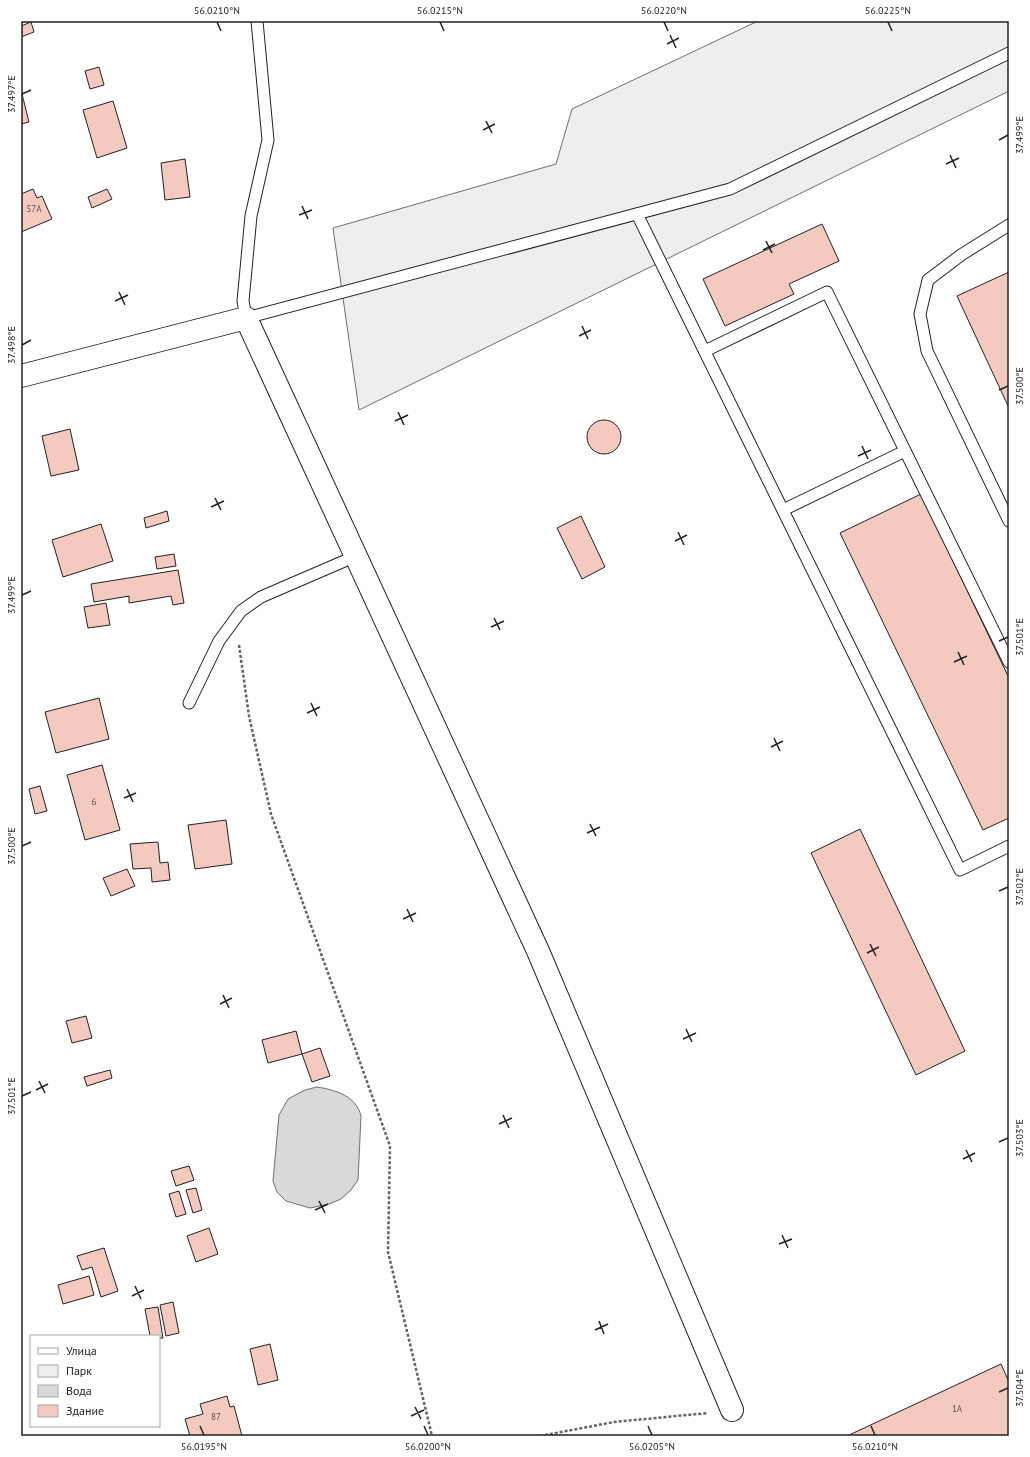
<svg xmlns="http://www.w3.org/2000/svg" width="1030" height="1457" font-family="'PT Sans',sans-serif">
  <rect width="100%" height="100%" fill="#fff"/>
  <polygon fill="#eee" stroke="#6f6f6f" points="758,21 1009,21 1009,91 359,410 333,228 556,164 572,109"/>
  <path fill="#d9d9d9" stroke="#6f6f6f" d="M 317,1087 C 336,1090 356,1096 361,1116 L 358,1180 L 351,1190 L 341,1199 L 329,1204 L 310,1208 L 286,1201 L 277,1192 L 273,1181 L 279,1115 L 288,1099 L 305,1090 Z"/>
  <g fill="#f3c9c0" stroke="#222">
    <polygon points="31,22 34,32 21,37 21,26"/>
    <polygon points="99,67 104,85 90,89 85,71"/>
    <polygon points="21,90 29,122 21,124"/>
    <polygon points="113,101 127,148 97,158 83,110"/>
    <polygon points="185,159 190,197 165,200 161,163"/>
    <polygon points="33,189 37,198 42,196 52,219 21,232 21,194"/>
    <polygon points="107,189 112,199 92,208 88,197"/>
    <polygon points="822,224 839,261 789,284 794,294 725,326 703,279"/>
    <polygon points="1009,272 1009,408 957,296"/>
    <circle cx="604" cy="437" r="17"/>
    <polygon points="70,429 79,470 51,476 42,436"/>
    <polygon points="921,494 1009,678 1009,818 983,830 840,533"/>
    <polygon points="167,511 169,521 146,528 144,518"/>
    <polygon points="581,516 605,567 582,579 557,528"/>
    <polygon points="101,524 113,561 63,577 52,540"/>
    <polygon points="174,554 176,566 157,569 155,557"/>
    <polygon points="178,570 184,603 173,605 171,596 129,603 129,596 94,602 91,584"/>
    <polygon points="106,603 110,625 88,628 84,607"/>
    <polygon points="99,698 109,739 56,753 45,712"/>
    <polygon points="102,765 120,830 85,840 67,775"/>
    <polygon points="40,786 47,811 35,814 29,789"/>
    <polygon points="226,820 232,864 195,869 188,825"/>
    <polygon points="860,829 965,1051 916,1075 811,853"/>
    <polygon points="158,842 160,863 168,862 170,880 152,882 151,868 133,869 130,844"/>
    <polygon points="127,869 135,886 111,896 103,878"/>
    <polygon points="86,1016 92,1038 72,1043 66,1021"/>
    <polygon points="296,1031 302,1054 268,1063 262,1040"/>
    <polygon points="320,1048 330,1076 312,1082 302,1054"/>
    <polygon points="110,1070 112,1078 87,1086 84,1077"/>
    <polygon points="189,1166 194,1180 176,1186 171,1171"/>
    <polygon points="196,1188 202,1210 193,1213 186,1190"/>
    <polygon points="179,1191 186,1214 176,1217 169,1194"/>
    <polygon points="209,1228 218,1254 196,1262 187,1236"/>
    <polygon points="104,1248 118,1291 101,1297 92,1267 82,1270 77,1256"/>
    <polygon points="89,1276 94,1295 63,1304 58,1285"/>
    <polygon points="173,1302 179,1333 166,1336 160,1305"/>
    <polygon points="158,1307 163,1338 159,1338 159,1336 150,1336 145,1309"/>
    <polygon points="270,1344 278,1380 258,1385 250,1349"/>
    <polygon points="1001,1364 1009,1382 1009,1436 847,1436"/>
    <polygon points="227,1396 230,1407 234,1406 242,1436 190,1436 185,1419 203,1414 200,1404"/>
  </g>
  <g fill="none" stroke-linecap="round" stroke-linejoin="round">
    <defs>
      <g id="lane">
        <polyline points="257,21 268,140 251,216 243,301 246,318 730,189 1009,53"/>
        <polyline points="637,214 960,870 1009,846"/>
        <polyline points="1009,225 961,255 928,280 920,314 927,351 1009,521"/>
        <polyline points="705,351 827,292 1009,662"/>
        <polyline points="783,510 905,451"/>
        <polyline points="189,703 219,641 241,611 261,597 356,556"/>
      </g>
      <polyline id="street" points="21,376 246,318 538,951 732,1410"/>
    </defs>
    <use href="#lane" stroke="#222" stroke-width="13"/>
    <use href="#street" stroke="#222" stroke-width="24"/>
    <g stroke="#646464" stroke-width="2.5" stroke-dasharray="3 2" stroke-linecap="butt">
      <polyline points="239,645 249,716 271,814 390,1146 388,1252 432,1436"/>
      <polyline points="540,1436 614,1422 708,1413"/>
    </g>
    <use href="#lane" stroke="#fff" stroke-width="11"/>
    <use href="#street" stroke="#fff" stroke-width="22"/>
  </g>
  <path fill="none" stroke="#222" stroke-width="1.5" d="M 217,22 L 221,31M 440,22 L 444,31M 664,22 L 668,31M 888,22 L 892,31M 670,35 L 676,48M 667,44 L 679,38M 22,94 L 31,90M 486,121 L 492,133M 483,130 L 495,124M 999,140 L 1008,135M 950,155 L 956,168M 946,164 L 959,158M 302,206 L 308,219M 299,215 L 312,210M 766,241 L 772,253M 763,250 L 775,244M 119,292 L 125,305M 115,301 L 128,295M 582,326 L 588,339M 579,336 L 591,330M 22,345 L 31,340M 999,390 L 1008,386M 398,412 L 404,425M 395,421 L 408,415M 862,446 L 868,459M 858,456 L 871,450M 215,498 L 221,510M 211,507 L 224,501M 678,532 L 684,545M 675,541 L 687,535M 22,595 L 31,591M 494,618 L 500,630M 491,627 L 504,621M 999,641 L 1008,637M 958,652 L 964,665M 954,662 L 967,656M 311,703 L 317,716M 307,713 L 320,707M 774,738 L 780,751M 771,747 L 783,741M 127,789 L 133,802M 124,798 L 136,793M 590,824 L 596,836M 587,833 L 600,827M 22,846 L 31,842M 999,891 L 1008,887M 407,909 L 413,922M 403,919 L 416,913M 870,944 L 876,956M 867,953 L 879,947M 223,995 L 229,1008M 220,1004 L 232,998M 686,1029 L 692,1042M 683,1039 L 696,1033M 39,1081 L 45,1093M 36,1090 L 48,1084M 22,1096 L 31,1092M 503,1115 L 509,1128M 499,1124 L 512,1118M 999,1142 L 1008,1138M 966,1150 L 972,1162M 963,1159 L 975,1153M 319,1201 L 325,1213M 315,1210 L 328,1204M 782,1235 L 788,1248M 779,1244 L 792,1239M 135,1286 L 141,1299M 132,1296 L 144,1290M 599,1321 L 604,1334M 595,1330 L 608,1324M 999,1392 L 1008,1388M 415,1407 L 421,1419M 411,1416 L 424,1410M 200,1426 L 204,1435M 424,1426 L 428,1435M 648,1426 L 652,1435M 871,1426 L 875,1435"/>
  <g text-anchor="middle" stroke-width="3" stroke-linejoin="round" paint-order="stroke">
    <g font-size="9" fill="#564c4a">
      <text x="34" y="212">57А</text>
      <text x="94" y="805">6</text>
      <text x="957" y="1412">1А</text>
      <text x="216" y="1420">87</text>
    </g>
  </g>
  <rect width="1030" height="1457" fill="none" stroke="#ffffff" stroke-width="44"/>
  <rect x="30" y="1335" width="130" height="92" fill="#ffffff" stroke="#a7a7a7"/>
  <rect x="38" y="1348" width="20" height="6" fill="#ffffff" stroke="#a7a7a7"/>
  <text x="66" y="1355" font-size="12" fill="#222222">Улица</text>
  <rect x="38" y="1365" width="20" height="12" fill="#eeeeee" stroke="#a7a7a7"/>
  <text x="66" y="1375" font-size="12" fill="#222222">Парк</text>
  <rect x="38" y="1385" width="20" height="12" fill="#d9d9d9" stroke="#a7a7a7"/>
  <text x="66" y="1395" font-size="12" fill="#222222">Вода</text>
  <rect x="38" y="1405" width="20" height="12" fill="#f3c9c0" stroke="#a7a7a7"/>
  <text x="66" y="1415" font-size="12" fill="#222222">Здание</text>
  <rect x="22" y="22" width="986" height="1413" fill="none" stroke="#222" stroke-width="1.5"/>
  <g font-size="10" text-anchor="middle" fill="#222">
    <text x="217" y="14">56.0210°N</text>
    <text x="440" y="14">56.0215°N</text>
    <text x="664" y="14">56.0220°N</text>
    <text x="888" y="14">56.0225°N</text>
    <text transform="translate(11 94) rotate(-90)" y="4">37.497°E</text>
    <text transform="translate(1019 135) rotate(-90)" y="4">37.499°E</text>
    <text transform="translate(11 345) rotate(-90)" y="4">37.498°E</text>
    <text transform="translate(1019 386) rotate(-90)" y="4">37.500°E</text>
    <text transform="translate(11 595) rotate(-90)" y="4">37.499°E</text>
    <text transform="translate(1019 637) rotate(-90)" y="4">37.501°E</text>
    <text transform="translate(11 846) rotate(-90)" y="4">37.500°E</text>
    <text transform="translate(1019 887) rotate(-90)" y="4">37.502°E</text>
    <text transform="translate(11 1096) rotate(-90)" y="4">37.501°E</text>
    <text transform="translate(1019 1138) rotate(-90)" y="4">37.503°E</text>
    <text transform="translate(1019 1388) rotate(-90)" y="4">37.504°E</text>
    <text x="204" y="1450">56.0195°N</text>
    <text x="428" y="1450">56.0200°N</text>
    <text x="652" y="1450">56.0205°N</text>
    <text x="875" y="1450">56.0210°N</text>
  </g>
</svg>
